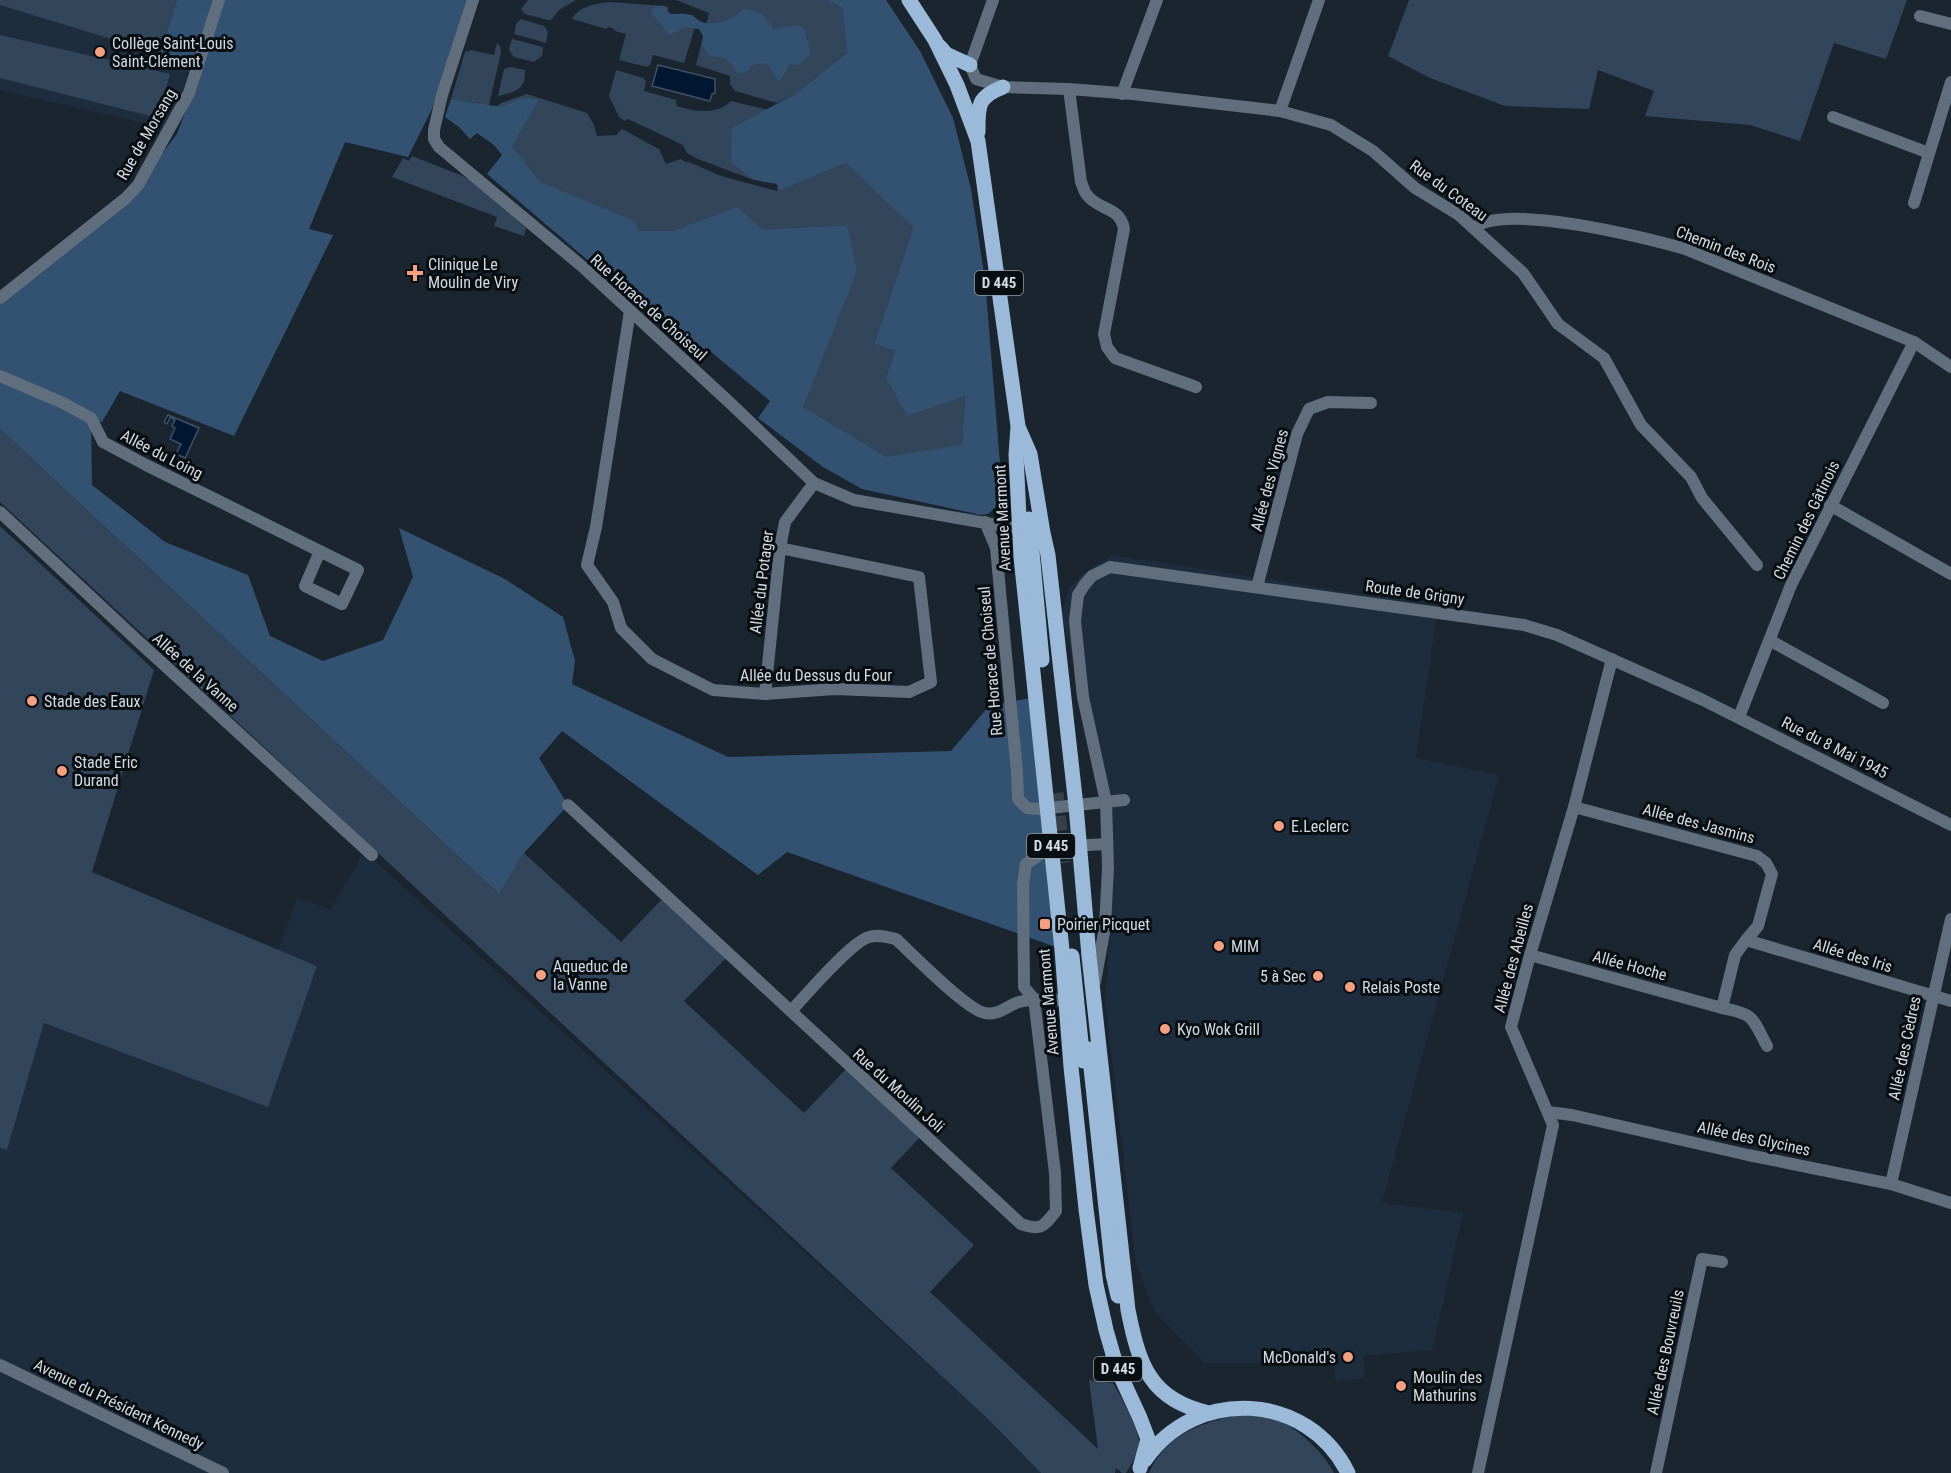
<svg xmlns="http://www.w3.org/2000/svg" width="1951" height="1473" font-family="'Roboto Condensed',sans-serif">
  <rect width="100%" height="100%" fill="#1a2530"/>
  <g fill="#1e2d3d">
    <polygon points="0,0 217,0 170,129 0,90"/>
    <polygon points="1112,555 1438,606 1416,758 1499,775 1382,1203 1463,1213 1442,1308 1432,1350 1363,1356 1365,1378 1336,1381 1333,1359 1286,1364 1204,1363 1155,1312 1136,1264 1105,1002 1113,893 1103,767 1061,616 1069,588 1082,574"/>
    <polygon points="364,851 989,1420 1041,1473 0,1473 0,1148 7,1149 44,1023 268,1106 317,966 278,950 297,898 331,909"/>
  </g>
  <g fill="#32455a" fill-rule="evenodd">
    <polygon points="0,0 177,0 160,54 0,5"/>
    <polygon points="528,0 576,0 559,10 551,20 548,20 525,14 521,9"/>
    <polygon points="676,0 826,0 842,8 847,53 795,94 777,103 735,91 730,84 730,76 696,65 709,13"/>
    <polygon points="1409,0 1907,0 1886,59 1834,43 1800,141 1750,125 1645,116 1654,91 1598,70 1589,109 1505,106 1430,78 1388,56"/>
    <path d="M 610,2 L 665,6 L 668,7 L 668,14 L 693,15 L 696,24 L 684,63 L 653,55 L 650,65 L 647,67 L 619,60 L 626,34 L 615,31 L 614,29 L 608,27 L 606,29 L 572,19 C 580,5 596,4 610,2 Z"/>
    <polygon points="521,19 544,26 548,32 546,43 514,34 516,24"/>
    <polygon points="0,35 170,74 158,118 0,78"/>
    <polygon points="512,39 543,47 542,56 534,62 514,57 509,50"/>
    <polygon points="497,43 500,46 501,53 489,105 482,106 482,104 451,99 465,52 471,50 494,55"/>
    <path d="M 510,67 L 525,70 C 526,91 514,92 498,96 L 504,69 Z"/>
    <path d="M 616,70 L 643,78 L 646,81 L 644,91 L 676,100 L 677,106 C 694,112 717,115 731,101 L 768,110 L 754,180 L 698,159 L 687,153 L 683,145 L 628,119 L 625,121 L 619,117 L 609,96 Z"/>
    <path d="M 527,94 L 587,113 L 594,125 L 597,136 L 616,135 L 622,129 L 659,149 L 666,164 L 681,159 L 685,162 L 689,162 L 721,176 L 777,191 L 846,163 L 920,193 L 965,395 L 962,445 L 896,465 L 803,407 L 847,225 L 638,239 L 535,183 L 512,146 L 496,107 L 501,103 ZM 894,287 L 926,382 L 886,377 L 895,351 L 874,344 Z"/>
    <polygon points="412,156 463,176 475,183 526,228 524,236 494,226 497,217 392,177 403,158 409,161"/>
    <path d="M 0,429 L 499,894 L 524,853 L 621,942 L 665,896 L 729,955 L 684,1001 L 804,1113 L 848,1067 L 923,1134 L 891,1168 L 974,1245 L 930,1292 L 1098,1449 L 1089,1380 L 1113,1383 C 1122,1399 1136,1423 1139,1441 C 1140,1452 1131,1464 1126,1473 L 1122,1473 L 1116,1468 L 1115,1473 L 1041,1473 L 989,1420 L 0,502 Z"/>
    <polygon points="0,526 154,670 92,872 317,966 268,1107 44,1023 7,1150 0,1148"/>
    <path d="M 1246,1414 C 1258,1417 1272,1418 1283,1423 C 1300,1430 1326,1456 1334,1473 L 1149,1473 C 1166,1433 1207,1420 1246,1414 Z"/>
  </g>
  <g fill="#335272">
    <polygon points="177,0 468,0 432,109 408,157 345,142 309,229 333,235 234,436 120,391 102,422 91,419 92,485 165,542 248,575 270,636 323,661 383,640 413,577 399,528 505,579 563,617 575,661 572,684 728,757 951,751 989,706 1031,698 1056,947 787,852 758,875 562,731 539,758 568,805 524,853 499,894 0,429 0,298 138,185 177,134 201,70 160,54"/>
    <polygon points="826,0 886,0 920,51 953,118 971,189 985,280 1003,500 988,514 981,515 862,489 823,467 758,418 770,401 710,351 694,351 487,174 502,155 494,145 477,133 470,139 459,127 445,117 451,99 501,107 522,98 539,99 512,146 540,182 635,221 638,231 673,231 738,207 762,230 847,225 857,271 803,407 886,457 962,445 965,396 907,416 886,377 895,351 874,344 914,228 846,163 778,191 777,184 754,180 731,162 732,128 795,94 847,53 842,8"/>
    <path d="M 655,6 L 664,6 L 670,14 C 677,14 684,13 690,15 C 695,16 697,20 702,22 C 715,27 735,19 743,9 C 759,10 767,15 773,29 L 798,25 L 804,29 L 811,53 L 799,65 L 789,64 L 785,74 L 779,81 C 773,76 772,69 767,63 L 752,65 L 747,71 L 738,74 L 726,58 L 709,56 L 702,45 L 703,36 L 699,29 L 683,27 L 677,32 L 668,35 L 662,25 L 651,14 Z"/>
  </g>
  <g fill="#001631" stroke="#3f5166" stroke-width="1.5">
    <polygon points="658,65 715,79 715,93 712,94 710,101 652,86"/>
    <polygon points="168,415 199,428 185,458 176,454 181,444 170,439 175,428 172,426 175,420 170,417 167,424 164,422"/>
  </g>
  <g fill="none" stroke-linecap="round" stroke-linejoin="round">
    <polyline stroke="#36404b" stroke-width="15" stroke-dasharray="15 8" stroke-linecap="butt" points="1056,793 1063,863"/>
    <g stroke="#606e7d" stroke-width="12">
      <polyline points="473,0 442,95 434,130 434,139 439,147 584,268 728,401 814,483 854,500 1020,529"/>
      <polyline points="993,0 970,65 976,79 1003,87 1069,89 1133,94 1280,111 1331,125 1373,151 1415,188 1459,215 1523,273 1558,324 1604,358 1641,425 1691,477 1702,498 1757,565"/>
      <polyline points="1920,16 1951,24"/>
      <path d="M 1069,89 L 1081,182 C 1083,186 1084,192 1087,195 C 1099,211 1120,206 1124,229 L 1104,334 L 1107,347 L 1115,358 L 1196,387"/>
      <polyline points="1122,94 1157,0"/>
      <polyline points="1280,111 1319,0"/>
      <polyline points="1833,117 1929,153"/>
      <polyline points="1914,203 1951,82"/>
      <path d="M 1475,228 C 1503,202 1648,238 1685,249 L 1914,342 L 1951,367"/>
      <polyline points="0,298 126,198 138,185 189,93 219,0"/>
      <polyline points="630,311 596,527 587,565 613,602 621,628 652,659 713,690 765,694 835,689 909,692 931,682 919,577 780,548"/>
      <polyline points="0,376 61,402 91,418 103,442 146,465 358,570 342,604 305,586 320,551"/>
      <polyline points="1830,505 1951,574"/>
      <polyline points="0,512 138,641 372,855"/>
      <polyline points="985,522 996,548 1017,772 1018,799 1027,808 1040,809 1124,800"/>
      <polyline points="1257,587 1297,434 1309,409 1328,402 1371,403"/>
      <polyline points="1771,641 1883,703"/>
      <polyline points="765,694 780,548 785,522 814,483"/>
      <polyline points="1739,717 1791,585 1914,342"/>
      <path d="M 568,805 L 1021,1224 C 1041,1231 1043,1227 1056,1211 L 1055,1173 L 1034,999 L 1024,987 L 1023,884 L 1026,864 L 1051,847 L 1107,844"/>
      <polyline points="1746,940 1951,1001"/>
      <polyline points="1530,955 1722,1008 1735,955 1746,940 1758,926 1772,874 1766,863 1757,856 1574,807"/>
      <polyline points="1095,982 1105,927 1108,867 1106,802 1083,697 1075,621 1078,595 1085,584 1092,576 1110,567 1524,625 1557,635 1703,700 1951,825"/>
      <path d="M 1722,1008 C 1755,1014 1752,1018 1767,1046"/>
      <path d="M 791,1011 C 806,995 851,942 869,937 C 878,934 887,937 896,939 C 912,954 968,1011 985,1013 C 998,1016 1008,1005 1019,1002 C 1035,998 1050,1000 1066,1000"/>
      <polyline points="1548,1112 1572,1115 1748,1155 1891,1184 1951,1203"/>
      <polyline points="1891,1184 1951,919"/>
      <polyline points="0,1365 223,1473"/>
      <polyline points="1478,1473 1553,1125 1511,1027 1530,955 1574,807 1612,659"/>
      <polyline points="1656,1473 1702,1259 1722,1262"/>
    </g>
    <g stroke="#9bb9d8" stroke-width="15">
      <polyline points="909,0 935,40 957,85 978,141 1018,426 1016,455 1021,557 1062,950 1071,1067 1086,1209 1096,1285 1106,1330 1117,1368 1140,1418 1148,1439 1140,1468"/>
      <polyline points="940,47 946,54 970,65"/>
      <path d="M 978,132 C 978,106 977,97 1003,87"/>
      <path d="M 1019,429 L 1030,454 L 1043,533 L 1048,555 L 1076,806 L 1089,956 L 1128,1310 C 1139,1365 1150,1400 1209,1413"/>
      <polyline points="1029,519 1042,660"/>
      <polyline points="1072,956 1083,1061"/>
      <polyline points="1089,1049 1113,1274 1118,1296"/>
      <path d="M 1145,1460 C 1196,1386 1308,1392 1348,1473"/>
    </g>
  </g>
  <g fill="#f3a082" stroke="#090e13" stroke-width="2">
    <circle cx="100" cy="52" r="6"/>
    <path d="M412 264h6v6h6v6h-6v6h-6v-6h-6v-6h6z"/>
    <circle cx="32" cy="701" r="6"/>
    <circle cx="62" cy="771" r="6"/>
    <circle cx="1279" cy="826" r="6"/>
    <rect x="1039" y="918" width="12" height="12" rx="3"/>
    <circle cx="1219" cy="946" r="6"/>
    <circle cx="541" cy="975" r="6"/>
    <circle cx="1318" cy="976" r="6"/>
    <circle cx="1350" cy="987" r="6"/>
    <circle cx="1165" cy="1029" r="6"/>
    <circle cx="1348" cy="1357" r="6"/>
    <circle cx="1401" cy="1386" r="6"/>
  </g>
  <g text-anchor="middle" stroke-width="6" stroke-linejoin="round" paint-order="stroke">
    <g fill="#090e13" stroke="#969da3" stroke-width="1.5">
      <rect x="975" y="271" width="48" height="24" rx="4.5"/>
      <rect x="1027" y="834" width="48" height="24" rx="4.5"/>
      <rect x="1094" y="1357" width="48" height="24" rx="4.5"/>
    </g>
    <g font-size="15" font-weight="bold" fill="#d3dae1">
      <text x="999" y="288">D 445</text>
      <text x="1051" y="851">D 445</text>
      <text x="1118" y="1374">D 445</text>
    </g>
    <g font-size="16" fill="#d3dae1" stroke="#090e13" text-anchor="start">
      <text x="112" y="49">Collège Saint-Louis<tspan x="112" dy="18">Saint-Clément</tspan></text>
      <text x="428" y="270">Clinique Le<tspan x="428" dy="18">Moulin de Viry</tspan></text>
      <text x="44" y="707">Stade des Eaux</text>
      <text x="74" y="768">Stade Eric<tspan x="74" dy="18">Durand</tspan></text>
      <text x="1291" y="832">E.Leclerc</text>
      <text x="1057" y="930">Poirier Picquet</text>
      <text x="1231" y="952">MIM</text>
      <text x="553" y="972">Aqueduc de<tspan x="553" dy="18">la Vanne</tspan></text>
      <text x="1306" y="982" text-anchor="end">5 à Sec</text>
      <text x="1362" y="993">Relais Poste</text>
      <text x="1177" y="1035">Kyo Wok Grill</text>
      <text x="1336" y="1363" text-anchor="end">McDonald's</text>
      <text x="1413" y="1383">Moulin des<tspan x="1413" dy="18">Mathurins</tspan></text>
    </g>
    <g font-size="16" fill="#d3dae1" stroke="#090e13">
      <text transform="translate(146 134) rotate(-60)" y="6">Rue de Morsang</text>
      <text transform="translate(1449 190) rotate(36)" y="6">Rue du Coteau</text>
      <text transform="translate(1726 249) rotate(21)" y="6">Chemin des Rois</text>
      <text transform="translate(649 307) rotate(42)" y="6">Rue Horace de Choiseul</text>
      <text transform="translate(162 454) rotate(27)" y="6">Allée du Loing</text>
      <text transform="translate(1269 480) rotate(-75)" y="6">Allée des Vignes</text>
      <text transform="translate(1002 518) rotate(-93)" y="6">Avenue Marmont</text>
      <text transform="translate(1806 520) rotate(-64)" y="6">Chemin des Gâtinois</text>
      <text transform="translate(761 582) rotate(-83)" y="6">Allée du Potager</text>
      <text transform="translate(1415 592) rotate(8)" y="6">Route de Grigny</text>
      <text transform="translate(990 661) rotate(-95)" y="6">Rue Horace de Choiseul</text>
      <text transform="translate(196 672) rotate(42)" y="6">Allée de la Vanne</text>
      <text x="816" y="681">Allée du Dessus du Four</text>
      <text transform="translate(1835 747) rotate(27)" y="6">Rue du 8 Mai 1945</text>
      <text transform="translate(1699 823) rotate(15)" y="6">Allée des Jasmins</text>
      <text transform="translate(1853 955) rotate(17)" y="6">Allée des Iris</text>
      <text transform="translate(1513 958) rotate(-75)" y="6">Allée des Abeilles</text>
      <text transform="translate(1630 965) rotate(15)" y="6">Allée Hoche</text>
      <text transform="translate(1048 1002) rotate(-95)" y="6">Avenue Marmont</text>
      <text transform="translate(1904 1048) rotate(-78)" y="6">Allée des Cèdres</text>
      <text transform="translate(899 1090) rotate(42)" y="6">Rue du Moulin Joli</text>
      <text transform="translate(1754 1138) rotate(12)" y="6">Allée des Glycines</text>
      <text transform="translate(1665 1352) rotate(-78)" y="6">Allée des Bouvreuils</text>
      <text transform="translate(119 1404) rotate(26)" y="6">Avenue du Président Kennedy</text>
    </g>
  </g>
</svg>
